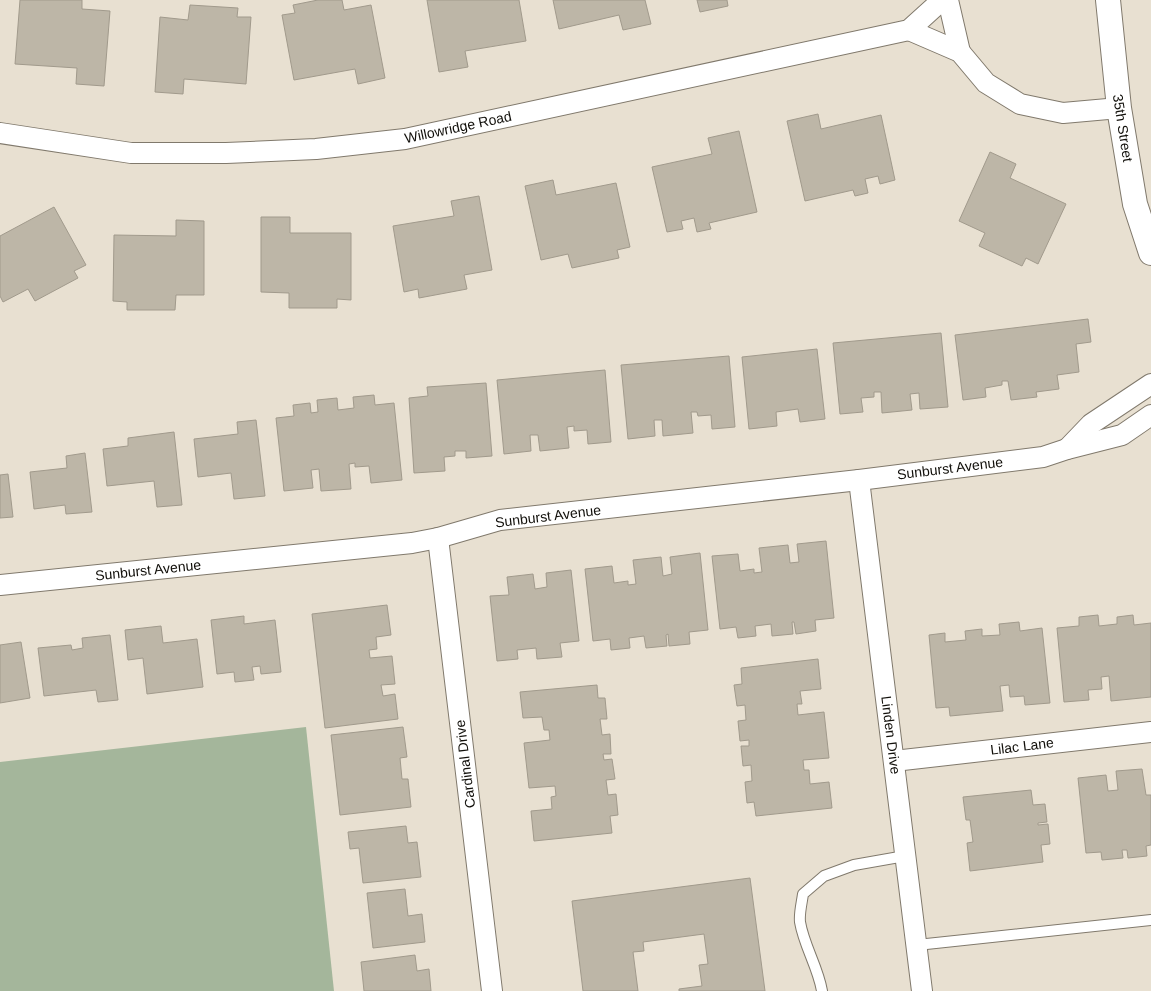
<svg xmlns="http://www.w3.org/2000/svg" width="1151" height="991" font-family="Helvetica,sans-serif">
  <rect width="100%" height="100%" fill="#e8e0d1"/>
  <polygon fill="#a4b69b" points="306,727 334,991 0,991 0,762"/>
  <g fill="#bdb6a7" stroke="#a19a8c">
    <polygon points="20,0 82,0 82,9 110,11 104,86 76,84 77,68 15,64"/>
    <polygon points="318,0 342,0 344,10 371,5 385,78 358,84 355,69 294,80 282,15 295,13 293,5"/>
    <polygon points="427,0 519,0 526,41 465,51 468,67 439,72"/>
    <polygon points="553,0 645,0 651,24 623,30 619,15 559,29"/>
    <polygon points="697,0 727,0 728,6 700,12"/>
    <polygon points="190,5 238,8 237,17 251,17 246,84 184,79 183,94 155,92 160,17 188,20"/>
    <polygon points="818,114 821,129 881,115 895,180 880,184 878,176 865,179 868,193 855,196 853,190 805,201 787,121"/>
    <polygon points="739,131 757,212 709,223 711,229 697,232 694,218 681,221 683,229 667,232 652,167 712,154 708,138"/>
    <polygon points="990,152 1016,164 1010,178 1066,204 1038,264 1026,258 1022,266 979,246 985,233 959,221"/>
    <polygon points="553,180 556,195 616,183 630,247 617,250 619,258 572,268 568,254 541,260 525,186"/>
    <polygon points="479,196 492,270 464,275 467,289 419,298 418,289 404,292 393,226 454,216 451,201"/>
    <polygon points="54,207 86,265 74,271 78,278 35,301 28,289 3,302 0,296 0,236"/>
    <polygon points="261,217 290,217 290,233 351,233 351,300 337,299 337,308 289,308 289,293 261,292"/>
    <polygon points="176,220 204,221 204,295 176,295 175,310 127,310 127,302 113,301 114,235 176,236"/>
    <polygon points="1088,319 1091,342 1076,344 1079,372 1057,375 1059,389 1036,392 1037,397 1011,400 1008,381 1002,381 1002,385 985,388 986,397 963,400 955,335"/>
    <polygon points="941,333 948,407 920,409 919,393 910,394 912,410 882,413 881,392 874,392 874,397 861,398 863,412 840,414 833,343"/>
    <polygon points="817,349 825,419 800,422 798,409 776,412 777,426 749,429 742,357"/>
    <polygon points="729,356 735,427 712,429 711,415 698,416 697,412 691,412 693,433 663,436 662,420 654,420 655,436 628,439 621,365"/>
    <polygon points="605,370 611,442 588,444 587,430 574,431 574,426 567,427 569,448 540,451 538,435 530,435 531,451 504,454 497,380"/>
    <polygon points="486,383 492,456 466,458 466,451 455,451 455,456 444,457 445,471 414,473 409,398 428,396 427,387"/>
    <polygon points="374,395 375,405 394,403 402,480 371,483 369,466 355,467 355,463 349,464 351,489 321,491 319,469 311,470 313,488 284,491 276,418 294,416 293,405 310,403 311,413 318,412 317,400 337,398 338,410 354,408 353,397"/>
    <polygon points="256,420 265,496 234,499 231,473 198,477 194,439 238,434 237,422"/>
    <polygon points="174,432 182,505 157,507 154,481 107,486 103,449 128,446 128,438"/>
    <polygon points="85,453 92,512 66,514 65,505 34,509 30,472 67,468 66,456"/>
    <polygon points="8,474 13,517 0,518 0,475"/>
    <polygon points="826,541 834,618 815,620 816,631 796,634 794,622 792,622 793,634 772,636 771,624 755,626 756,636 738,638 736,627 720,629 712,556 738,554 740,571 754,569 754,573 762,572 759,548 788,545 790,563 799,562 797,544"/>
    <polygon points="700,553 708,630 689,632 690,644 669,646 668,634 666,635 667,646 646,648 644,636 629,638 630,648 611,650 610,639 593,641 585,569 612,566 614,583 628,581 628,585 636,584 633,560 661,557 663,576 672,574 670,557"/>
    <polygon points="571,570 579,641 560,643 562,657 537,659 536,648 517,650 518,659 497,661 490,596 509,595 507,577 533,574 535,589 547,587 546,573"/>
    <polygon points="387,605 391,635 376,637 377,649 369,650 370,658 392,656 395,684 381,685 383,696 395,694 398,719 325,728 312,614"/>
    <polygon points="1098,615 1099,626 1117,624 1117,617 1133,615 1134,625 1151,623 1151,697 1111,701 1109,676 1101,677 1102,689 1088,690 1089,700 1064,702 1057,628 1079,626 1079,617"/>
    <polygon points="244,616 244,624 275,620 281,672 261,674 260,666 252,667 254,680 235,682 234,672 217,674 211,620"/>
    <polygon points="1019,622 1020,631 1042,628 1050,703 1025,705 1024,696 1010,697 1009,685 1000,686 1003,711 950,716 949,707 936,708 929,635 945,633 945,642 966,640 965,631 982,629 982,636 1000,635 999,624"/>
    <polygon points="161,626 163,643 197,639 203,687 147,694 143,658 128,660 125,630"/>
    <polygon points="110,635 118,700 98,702 96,690 44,696 38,648 71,645 72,650 83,648 82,638"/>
    <polygon points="21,642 30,698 0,703 0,645"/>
    <polygon points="818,659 821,689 800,691 802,704 797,704 798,715 824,712 829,758 803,760 804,770 809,770 810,784 829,782 832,808 756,816 754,802 747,803 745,782 752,781 751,765 743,766 741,746 749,746 749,740 740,741 738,721 746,720 745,705 737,706 734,685 742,684 741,668"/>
    <polygon points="597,685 598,698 605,698 607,719 600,719 602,735 610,734 611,754 603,754 604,760 612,759 615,779 606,780 608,795 616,794 618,815 610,816 612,833 534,841 531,811 552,809 551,797 556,796 555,786 529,788 524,743 550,740 549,730 544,730 542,717 523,718 520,692"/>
    <polygon points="403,727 407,757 400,758 402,779 408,779 411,807 340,815 331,735"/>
    <polygon points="1142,769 1146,795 1151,795 1151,845 1146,846 1147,856 1128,858 1127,850 1122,850 1123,858 1102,860 1101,852 1086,853 1078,778 1106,775 1108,791 1118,790 1116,771"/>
    <polygon points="1031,790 1033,805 1045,804 1047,822 1038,823 1038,825 1048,824 1050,844 1041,845 1043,862 970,871 967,843 973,842 970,820 966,820 963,797"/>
    <polygon points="406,826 408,843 417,842 421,877 363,883 359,848 350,849 348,832"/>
    <polygon points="750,878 765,991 679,991 679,989 702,986 699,965 708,964 704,934 643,942 644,951 633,952 638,991 583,991 572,901"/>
    <polygon points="405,889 408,916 422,914 425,942 373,948 367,893"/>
    <polygon points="415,955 417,971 429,969 431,991 364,991 361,962"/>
  </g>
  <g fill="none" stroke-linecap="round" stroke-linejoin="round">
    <defs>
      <g id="service">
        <polyline points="917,945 1151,920"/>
        <path d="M 822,991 C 818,967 804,946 800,922 C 799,913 802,902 803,894 L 824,876 L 854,865 L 905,856"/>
      </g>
      <g id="minor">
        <polyline points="948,0 960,52"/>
        <polyline points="909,30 960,52 986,83 1020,104 1063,113 1119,108"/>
        <polyline points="0,133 131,153 226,153 316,149 405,139 909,30 942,0"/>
        <polyline points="1067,449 1091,424 1151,384"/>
        <polyline points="859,480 922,991"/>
        <polyline points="438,538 492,991"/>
        <polyline points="0,585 412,543 438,538 500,520 859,480 1043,457 1067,449 1122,435 1151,415"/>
        <polyline points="894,761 1151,732"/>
      </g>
      <polyline id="tertiary" points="1108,0 1119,108 1135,204 1151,253"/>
    </defs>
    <use href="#service" stroke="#80796c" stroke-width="12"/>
    <use href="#minor" stroke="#80796c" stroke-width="22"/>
    <use href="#tertiary" stroke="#80796c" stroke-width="26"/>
    <use href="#service" stroke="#fff" stroke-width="10"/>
    <use href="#minor" stroke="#fff" stroke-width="20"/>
    <use href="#tertiary" stroke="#fff" stroke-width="24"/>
  </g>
  <g text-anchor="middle" stroke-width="4" stroke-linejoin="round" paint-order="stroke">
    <g font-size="14" fill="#110f0a" stroke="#fff">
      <text transform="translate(458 127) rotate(-12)" y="5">Willowridge Road</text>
      <text transform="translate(1123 128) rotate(81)" y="5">35th Street</text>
      <text transform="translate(950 468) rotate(-7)" y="5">Sunburst Avenue</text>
      <text transform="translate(548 516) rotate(-7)" y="5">Sunburst Avenue</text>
      <text transform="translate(148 570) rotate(-6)" y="5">Sunburst Avenue</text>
      <text transform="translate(891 735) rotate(83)" y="5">Linden Drive</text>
      <text transform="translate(1022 746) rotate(-7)" y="5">Lilac Lane</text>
      <text transform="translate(465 764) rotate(-97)" y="5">Cardinal Drive</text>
    </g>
  </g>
</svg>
